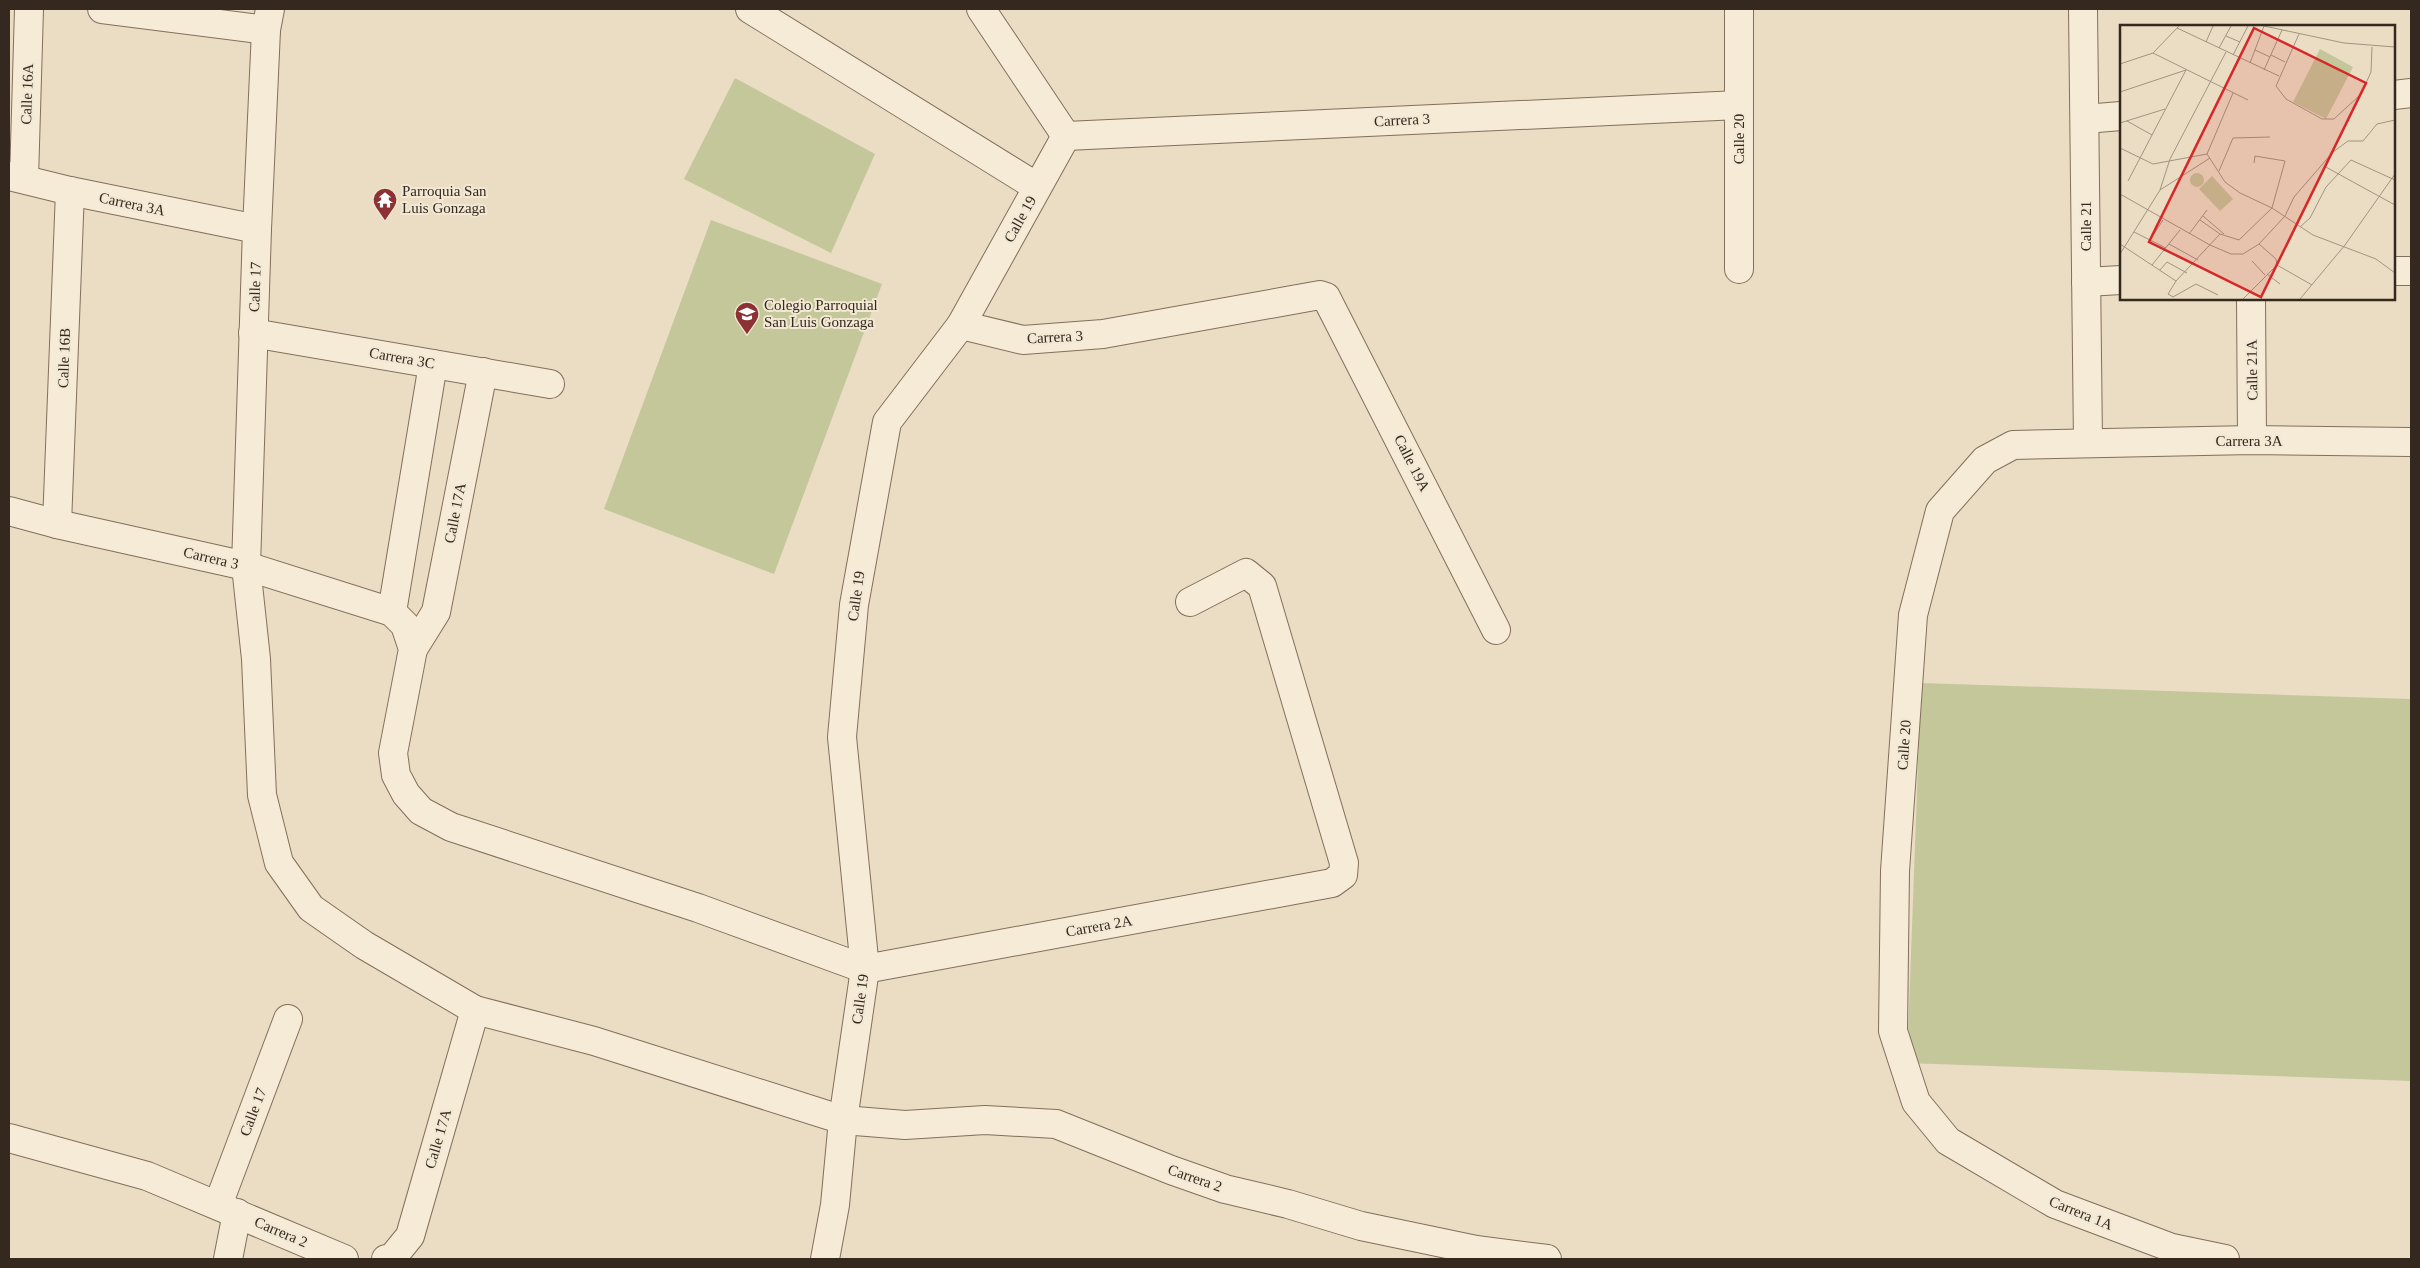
<svg xmlns="http://www.w3.org/2000/svg" width="2420" height="1268" font-family="Georgia,serif">
  <rect width="100%" height="100%" fill="#eaddc4"/>
  <g fill="#c3c799">
    <polygon points="735,78 875,154 831,253 684,179"/>
    <polygon points="711,220 882,284 774,574 604,509"/>
    <polygon points="1921,683 2411,699 2411,1081 1907,1063"/>
  </g>
  <g fill="none" stroke-linecap="round" stroke-linejoin="round">
    <defs>
      <g id="minor">
        <polyline points="102,9 266,30"/>
        <polyline points="270,9 266,30 257,229 246,566 256,659 262,795 279,863 311,908 364,945 475,1010 594,1041 843,1120 905,1125 985,1120 1056,1124 1171,1170 1225,1189 1288,1204 1361,1226 1476,1250 1547,1259"/>
        <polyline points="750,9 1037,187"/>
        <polyline points="981,9 1066,136"/>
        <polyline points="1739,9 1739,269"/>
        <polyline points="2083,9 2088,443"/>
        <polyline points="2394,95 2411,93"/>
        <polyline points="2085,119 2121,116"/>
        <polyline points="1066,136 1739,105"/>
        <polyline points="9,176 70,191 257,229"/>
        <polyline points="24,179 29,9"/>
        <polyline points="2394,271 2411,271"/>
        <polyline points="2086,282 2121,280"/>
        <polyline points="2251,299 2252,440"/>
        <polyline points="961,325 1023,340 1103,334 1320,295 1326,297 1496,630"/>
        <polyline points="253,333 550,384"/>
        <polyline points="9,511 57,524 246,566 392,612 405,625 413,649 393,753 396,775 406,794 421,811 451,827 698,908 865,969 1332,883 1343,875 1344,863 1262,586 1246,573 1190,602"/>
        <polyline points="57,524 70,191"/>
        <polyline points="392,612 433,364"/>
        <polyline points="413,649 436,612 483,372"/>
        <polyline points="9,1138 147,1176 344,1259"/>
        <polyline points="218,1205 288,1019"/>
        <polyline points="228,1259 237,1213"/>
        <polyline points="386,1259 392,1258 410,1236 475,1010"/>
        <polyline points="825,1259 835,1205 843,1120 865,969 842,737 854,605 887,422 961,325 1066,136"/>
        <polyline points="2225,1259 2172,1248 2055,1204 1948,1141 1916,1102 1893,1031 1895,871 1913,615 1940,511 1985,460 2013,445 2252,440 2411,442"/>
      </g>
    </defs>
    <use href="#minor" stroke="#826f5c" stroke-width="30"/>
    <use href="#minor" stroke="#f5ebd6" stroke-width="28"/>
  </g>
  <defs>
    <symbol id="temple-pin" viewBox="-11 -11 22 30"><path d="M0 17L-7.5 6A9.5 9.5 0 1 1 7.5 6Z" fill="#8c3235" stroke="#f2e8d3"/><path d="M0-6L5-2H3V0L6.5 2.5H4V6H1.5V3h-3V6H-4V2.5H-6.5L-3 0V-2H-5Z" fill="#fff"/></symbol>
    <symbol id="school-pin" viewBox="-11 -11 22 30"><path d="M0 17L-7.5 6A9.5 9.5 0 1 1 7.5 6Z" fill="#8c3235" stroke="#f2e8d3"/><path d="M0-5L7-2L0 1L-7-2ZM-4 1L0 2.5L4 1V4Q0 6-4 4Z" fill="#fff"/></symbol>
  </defs>
  <g fill-rule="evenodd">
    <use href="#temple-pin" x="371" y="186" width="28" height="38"/>
    <use href="#school-pin" x="733" y="300" width="28" height="38"/>
  </g>
  <g text-anchor="middle" stroke-width="4" stroke-linejoin="round" paint-order="stroke">
    <g font-size="15" fill="#34281f" stroke="#f2e8d3">
      <text transform="translate(27 94) rotate(-88)" y="5">Calle 16A</text>
      <text transform="translate(1402 120) rotate(-3)" y="5">Carrera 3</text>
      <text transform="translate(1739 139) rotate(-90)" y="5">Calle 20</text>
      <text transform="translate(132 204) rotate(12)" y="5">Carrera 3A</text>
      <text transform="translate(1020 219) rotate(-61)" y="5">Calle 19</text>
      <text transform="translate(2086 226) rotate(-90)" y="5">Calle 21</text>
      <text transform="translate(255 287) rotate(-88)" y="5">Calle 17</text>
      <text transform="translate(1055 337) rotate(-3)" y="5">Carrera 3</text>
      <text transform="translate(64 358) rotate(-88)" y="5">Calle 16B</text>
      <text transform="translate(402 358) rotate(10)" y="5">Carrera 3C</text>
      <text transform="translate(2252 370) rotate(-91)" y="5">Calle 21A</text>
      <text x="2249" y="446">Carrera 3A</text>
      <text transform="translate(1412 463) rotate(63)" y="5">Calle 19A</text>
      <text transform="translate(455 513) rotate(-79)" y="5">Calle 17A</text>
      <text transform="translate(211 558) rotate(13)" y="5">Carrera 3</text>
      <text transform="translate(856 596) rotate(-82)" y="5">Calle 19</text>
      <text transform="translate(1904 745) rotate(-86)" y="5">Calle 20</text>
      <text transform="translate(1099 926) rotate(-10)" y="5">Carrera 2A</text>
      <text transform="translate(860 999) rotate(-82)" y="5">Calle 19</text>
      <text transform="translate(253 1112) rotate(-69)" y="5">Calle 17</text>
      <text transform="translate(438 1139) rotate(-74)" y="5">Calle 17A</text>
      <text transform="translate(1195 1178) rotate(19)" y="5">Carrera 2</text>
      <text transform="translate(2081 1213) rotate(22)" y="5">Carrera 1A</text>
      <text transform="translate(281 1232) rotate(23)" y="5">Carrera 2</text>
    </g>
    <g font-size="15" fill="#34281f" stroke="#f2e8d3" text-anchor="start">
      <text x="402" y="196">Parroquia San<tspan x="402" dy="17">Luis Gonzaga</tspan></text>
      <text x="764" y="310">Colegio Parroquial<tspan x="764" dy="17">San Luis Gonzaga</tspan></text>
    </g>
  </g>
  <g transform="translate(2120 25)">
    <rect width="275" height="275" fill="#eaddc4"/>
    <path d="M 200,24 L 233,42 L 206,94 L 173,77 ZM70 155a7 7 0 1 1 14 0a7 7 0 1 1-14 0ZM 92,151 L 113,174 L 100,186 L 79,164 Z" fill="#c3c799"/>
    <path fill="none" stroke="#a19582" stroke-width="1" d="M 144,1 L 224,18 L 275,22M 57,3 L 159,51M 179,9 L 156,61 L 166,74 L 202,94 L 214,94 L 241,69 L 251,47 L 252,22M 106,11 L 120,17M 86,17 L 93,1M 99,23 L 111,1M 135,25 L 150,32M 33,28 L 128,75M 113,30 L 128,1M 151,30 L 165,37M 130,38 L 144,1M 0,39 L 33,28 L 59,1M 144,45 L 162,5M 0,67 L 66,45M 7,96 L 32,110M 0,98 L 45,84M 0,123 L 33,139 L 87,129M 87,129 L 105,157 L 120,168 L 152,183 L 193,210 L 256,234 L 275,248M 87,129 L 113,68M 204,141 L 275,180M 99,146 L 113,113 L 150,112M 8,156 L 66,45M 40,165 L 90,133M 0,169 L 90,220 L 111,229 L 123,229 L 139,219 L 165,191 L 174,172 L 213,127 L 228,116 L 243,116 L 257,99 L 275,95M 83,191 L 104,209M 80,195 L 100,209M 180,202 L 190,193 L 206,162 L 231,135 L 275,155M 14,207 L 46,223M 69,209 L 87,185M 30,215 L 43,195M 0,219 L 56,256M 49,219 L 78,235M 139,219 L 156,234 L 157,240M 0,229 L 40,165 L 50,134 L 106,27M 132,236 L 145,250M 32,240 L 60,205M 157,240 L 192,260M 40,245 L 47,237 L 67,248M 147,249 L 160,259M 98,270 L 76,259 L 53,272 L 48,269 L 56,256 L 100,209 L 119,215 L 152,183 L 165,136 L 135,131 L 134,138M 123,274 L 157,240M 180,274 L 225,220 L 275,149"/>
    <path fill="#d62828" fill-opacity="0.15" stroke="#d62828" stroke-width="2.5" d="M 134,3 L 246,58 L 141,272 L 29,217 Z"/>
    <rect width="275" height="275" fill="none" stroke="#34281f" stroke-width="2.5"/>
  </g>
  <rect width="2420" height="1268" fill="none" stroke="#34281f" stroke-width="20"/>
</svg>
